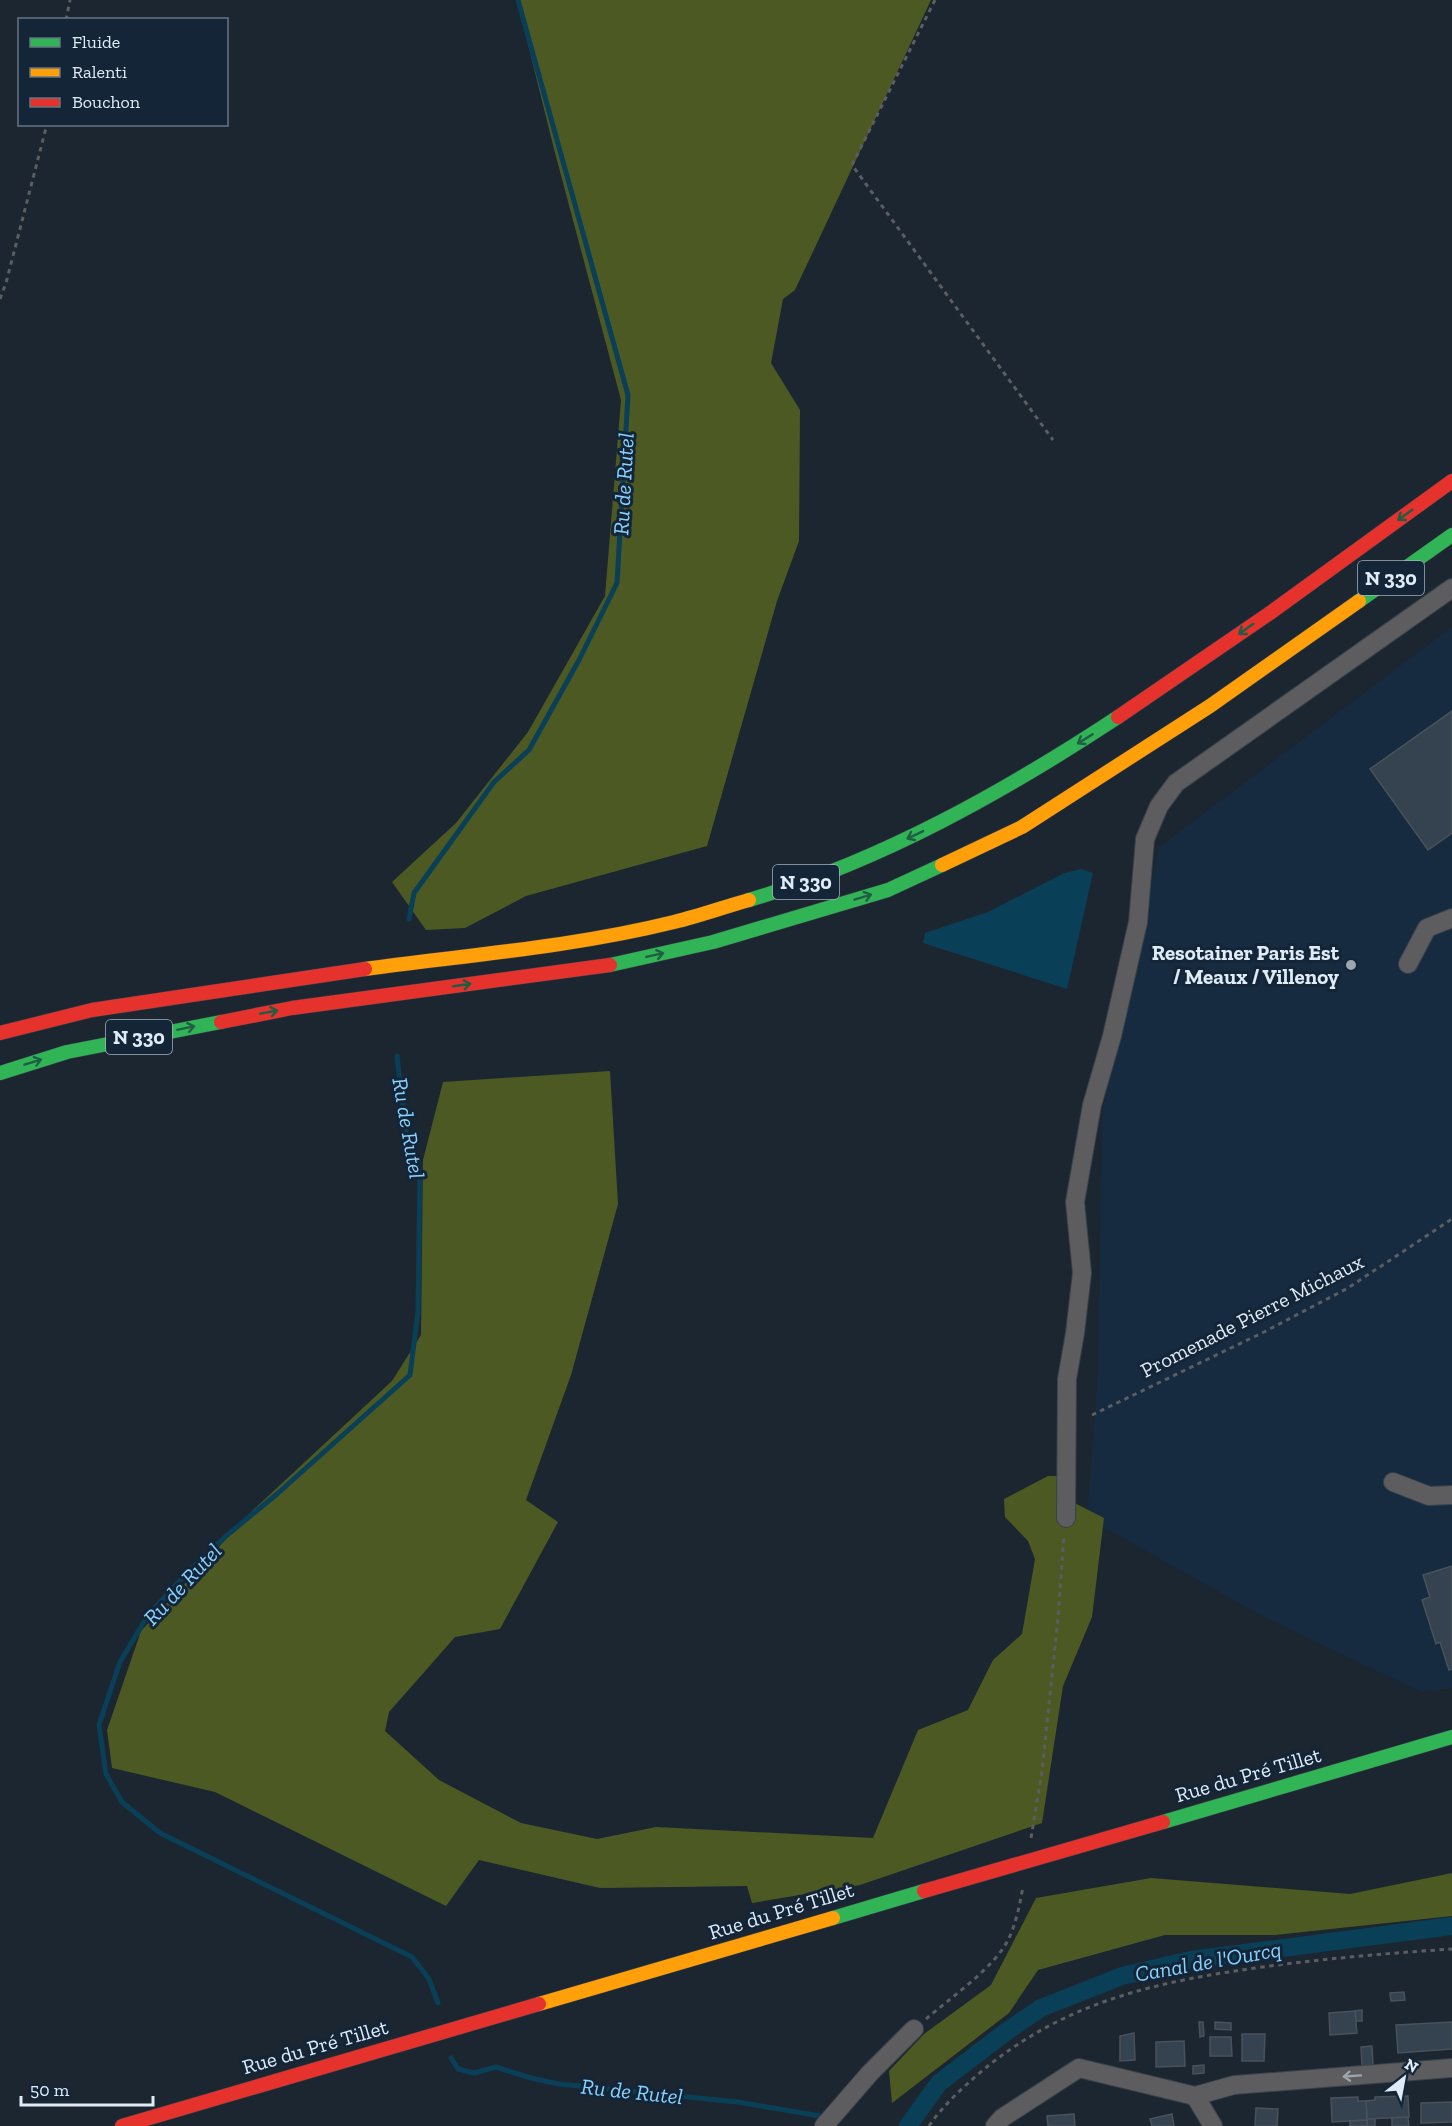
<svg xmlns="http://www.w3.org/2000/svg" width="1452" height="2126" font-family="'Zilla Slab',serif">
  <rect width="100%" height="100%" fill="#1c2630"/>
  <polygon fill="#162b40" points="1452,627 1452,1688 1421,1692 1264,1617 1087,1518 1098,1371 1102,1113 1159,847"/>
  <g fill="#4d5923">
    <polygon points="517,0 931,0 795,290 783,299 771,363 800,410 799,541 777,601 707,846 526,896 465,928 426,930 392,882 456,823 528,732 605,596 621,400 554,149"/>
    <polygon points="610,1071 618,1204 571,1375 526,1500 558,1522 500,1629 455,1637 389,1712 385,1731 439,1780 521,1823 597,1839 656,1827 873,1838 918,1730 968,1710 993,1660 1022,1634 1035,1559 1028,1541 1005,1517 1004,1499 1048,1476 1064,1476 1059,1495 1104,1518 1092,1617 1063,1686 1042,1823 860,1885 752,1903 747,1886 600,1888 479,1860 446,1906 215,1792 112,1768 107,1730 141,1631 252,1511 392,1381 421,1335 423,1160 443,1082"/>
    <polygon points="1452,1873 1452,1916 1275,1935 1165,1935 1038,1970 1009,2013 892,2103 889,2071 924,2034 991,1985 1036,1898 1151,1878 1350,1894"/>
  </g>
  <polygon fill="#0a3f58" points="1081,869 1093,873 1067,989 923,943 925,933 988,912 1064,873"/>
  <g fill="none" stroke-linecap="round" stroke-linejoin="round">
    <g stroke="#0a3f58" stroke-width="5">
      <polyline points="409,919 414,893 494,782 529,750 579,660 617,583 628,395 518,0"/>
      <polyline points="397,1056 406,1135 420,1171 418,1312 410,1375 277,1494 226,1536 188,1572 148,1615 120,1662 99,1725 106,1774 122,1802 160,1833 412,1957 429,1979 438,2003"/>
      <polyline points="451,2058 458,2069 474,2073 496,2067 531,2078 559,2084 738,2102 820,2116"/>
    </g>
    <polyline stroke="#0a3f58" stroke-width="18" points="908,2126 939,2083 1007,2031 1041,2008 1122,1976 1191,1960 1452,1926"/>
  </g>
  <g fill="#354350" stroke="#495159" stroke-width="1.5">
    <polygon points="1452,711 1452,833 1428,850 1370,769"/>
    <polygon points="1452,1566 1452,1669 1449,1670 1440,1642 1436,1644 1422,1600 1430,1597 1423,1575"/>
    <polygon points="1404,1992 1405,2000 1391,2001 1390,1993"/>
    <polygon points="1362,2010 1362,2021 1356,2021 1355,2011"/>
    <polygon points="1355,2011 1357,2033 1330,2035 1329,2013"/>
    <polygon points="1199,2022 1203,2022 1204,2036 1200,2037"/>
    <polygon points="1215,2022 1231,2023 1231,2030 1215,2029"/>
    <polygon points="1452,2022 1452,2049 1398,2053 1396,2025"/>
    <polygon points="1134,2033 1135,2060 1120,2061 1120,2036"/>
    <polygon points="1242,2034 1265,2034 1264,2061 1242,2061"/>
    <polygon points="1210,2037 1231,2037 1232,2056 1210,2056"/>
    <polygon points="1184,2041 1185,2066 1156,2067 1156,2042"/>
    <polygon points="1372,2046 1373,2065 1362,2066 1361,2047"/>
    <polygon points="1204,2065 1204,2073 1193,2074 1193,2066"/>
    <polygon points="1408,2096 1409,2117 1367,2119 1366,2101 1375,2100 1375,2097"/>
    <polygon points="1358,2097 1358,2101 1366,2101 1367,2120 1332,2122 1331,2098"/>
    <polygon points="1452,2102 1452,2122 1421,2123 1421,2103"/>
    <polygon points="1256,2108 1278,2109 1277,2126 1255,2126"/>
    <polygon points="1074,2114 1075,2126 1048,2126 1047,2116"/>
    <polygon points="1172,2114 1174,2126 1152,2126 1150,2119"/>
    <polygon points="1408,2117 1409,2126 1392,2126 1392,2118"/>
    <rect x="1367" y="2119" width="8" height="7"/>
    <polygon points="1367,2120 1367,2126 1350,2126 1350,2121"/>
  </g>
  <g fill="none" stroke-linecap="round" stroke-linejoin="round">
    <defs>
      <g id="street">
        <polyline points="1408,964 1427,928 1452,918"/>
        <polyline points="1393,1482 1429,1496 1452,1495"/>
        <polyline points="1066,1518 1067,1379 1075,1333 1082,1273 1075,1202 1092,1105 1112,1036 1138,922 1145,839 1159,806 1176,783 1452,588"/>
        <polyline points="1195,2096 1213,2126"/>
        <polyline points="824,2126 870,2073 914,2029"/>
        <polyline points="995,2126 1002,2118 1079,2068 1195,2096 1234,2085 1452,2068"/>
      </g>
      <g id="fast">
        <polyline points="1359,601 1452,535"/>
        <path d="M 749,900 C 881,861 1004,792 1118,717"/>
        <polyline points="610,965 713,942 888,890 942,865"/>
        <polyline points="0,1073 67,1052 221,1022"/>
        <polyline points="1163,1822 1452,1737"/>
        <polyline points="833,1918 924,1891"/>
      </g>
      <g id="slow">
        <polyline points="942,865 1022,827 1210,706 1359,601"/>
        <path d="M 365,969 C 468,955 573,947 674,922 C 699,916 724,907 749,900"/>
        <polyline points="539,2004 833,1918"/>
      </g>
      <g id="jam">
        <polyline points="1118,717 1270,613 1452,481"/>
        <polyline points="221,1022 292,1008 610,965"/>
        <polyline points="0,1033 92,1010 365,969"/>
        <polyline points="122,2126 539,2004"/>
      </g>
    </defs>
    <use href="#street" stroke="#39424a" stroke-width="20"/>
    <use href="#fast" stroke="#39424a" stroke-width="15"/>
    <use href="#slow" stroke="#39424a" stroke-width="15"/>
    <use href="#jam" stroke="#39424a" stroke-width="15"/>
    <g stroke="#5b5d62" stroke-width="3" stroke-dasharray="4.5 4.5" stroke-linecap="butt">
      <polyline points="935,0 852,165 1053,440"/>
      <polyline points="66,20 70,0"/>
      <polyline points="0,299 6,283 47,124"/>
      <polyline points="1092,1415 1264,1332 1348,1288 1452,1219"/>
      <polyline points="1031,1838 1042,1771 1058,1618 1064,1534"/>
      <path d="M 926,2019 C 950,1998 994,1968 1008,1940 C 1016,1924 1020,1904 1023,1886"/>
      <path d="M 929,2126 C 942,2107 959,2091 976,2076 C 1064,2000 1159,1981 1270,1966 C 1331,1958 1391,1953 1452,1949"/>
    </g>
    <use href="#street" stroke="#5d5c5f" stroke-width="18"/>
    <use href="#fast" stroke="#30b455" stroke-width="14"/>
    <use href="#slow" stroke="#ff9f0a" stroke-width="14"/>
    <use href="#jam" stroke="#e5322d" stroke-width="14"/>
    <defs>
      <polyline id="jam-bridge" points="924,1891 1163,1822"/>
    </defs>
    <use href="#jam-bridge" stroke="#39424a" stroke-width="15" stroke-linecap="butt"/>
    <use href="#jam-bridge" stroke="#e5322d" stroke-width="14"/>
  </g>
  <defs><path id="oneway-shaft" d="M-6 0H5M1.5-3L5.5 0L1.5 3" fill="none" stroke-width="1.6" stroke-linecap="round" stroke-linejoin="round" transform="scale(1.5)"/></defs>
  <g stroke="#1f5e44">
    <use href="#oneway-shaft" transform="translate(1405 515) rotate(144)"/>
    <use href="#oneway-shaft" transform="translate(1246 629) rotate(145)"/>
    <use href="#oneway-shaft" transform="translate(1085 739) rotate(148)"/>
    <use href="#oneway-shaft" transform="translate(915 835) rotate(154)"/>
    <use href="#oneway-shaft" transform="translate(863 897) rotate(-17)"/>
    <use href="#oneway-shaft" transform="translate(655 955) rotate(-12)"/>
    <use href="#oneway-shaft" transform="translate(462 985) rotate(-8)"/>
    <use href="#oneway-shaft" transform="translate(269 1012) rotate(-10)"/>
    <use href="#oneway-shaft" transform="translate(186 1028) rotate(-12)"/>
    <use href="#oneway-shaft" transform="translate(33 1062) rotate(-17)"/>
  </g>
  <use stroke="#9ea4ab" href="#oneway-shaft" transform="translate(1352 2076) rotate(176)"/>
  <circle fill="#9ba6b1" stroke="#142538" stroke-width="2" cx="1351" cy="965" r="6"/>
  <g text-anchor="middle" stroke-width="6" stroke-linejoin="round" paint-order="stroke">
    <g fill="#142538" stroke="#a2b0be" stroke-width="1.5">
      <rect x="1358" y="561" width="66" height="34" rx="4.5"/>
      <rect x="773" y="865" width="66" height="34" rx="4.5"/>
      <rect x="106" y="1020" width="66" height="34" rx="4.5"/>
    </g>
    <g font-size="20" font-weight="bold" fill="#dfebf7">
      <text x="1391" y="585">N 330</text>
      <text x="806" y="889">N 330</text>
      <text x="139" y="1044">N 330</text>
    </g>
    <g font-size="21" font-weight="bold" fill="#dfebf7" stroke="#142538" text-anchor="end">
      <text x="1339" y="960">Resotainer Paris Est<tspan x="1339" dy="24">/ Meaux / Villenoy</tspan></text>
    </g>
    <g font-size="21" fill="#dfebf7" stroke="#142538">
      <text transform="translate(1252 1316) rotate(-27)" y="7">Promenade Pierre Michaux</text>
      <text transform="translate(1248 1775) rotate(-16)" y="7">Rue du Pré Tillet</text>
      <text transform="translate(781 1911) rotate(-17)" y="7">Rue du Pré Tillet</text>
      <text transform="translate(315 2047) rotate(-16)" y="7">Rue du Pré Tillet</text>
    </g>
    <g font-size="22" font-style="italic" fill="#89d2fe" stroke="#142538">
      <text transform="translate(623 484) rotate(-87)" y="8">Ru de Rutel</text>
      <text transform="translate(409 1128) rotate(80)" y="8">Ru de Rutel</text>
      <text transform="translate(182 1584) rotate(-47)" y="8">Ru de Rutel</text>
      <text transform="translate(1208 1961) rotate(-10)" y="8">Canal de l'Ourcq</text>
      <text transform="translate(632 2091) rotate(6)" y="8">Ru de Rutel</text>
    </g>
  </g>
  <rect x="18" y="18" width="210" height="108" fill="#142538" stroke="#657484" stroke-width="1.5"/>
  <rect x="30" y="38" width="30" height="9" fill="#30b455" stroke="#657484" stroke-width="1.5"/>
  <text x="72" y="48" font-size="18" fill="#dfebf7">Fluide</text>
  <rect x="30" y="68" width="30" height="9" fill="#ff9f0a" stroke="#657484" stroke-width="1.5"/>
  <text x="72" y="78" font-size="18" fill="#dfebf7">Ralenti</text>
  <rect x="30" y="98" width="30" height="9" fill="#e5322d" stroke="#657484" stroke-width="1.5"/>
  <text x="72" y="108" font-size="18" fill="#dfebf7">Bouchon</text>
  <g transform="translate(1404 2078) rotate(31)" stroke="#142538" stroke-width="4.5" paint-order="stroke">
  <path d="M0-4.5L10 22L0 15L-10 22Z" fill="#dfebf7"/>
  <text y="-9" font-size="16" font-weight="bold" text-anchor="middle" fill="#dfebf7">N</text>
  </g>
  <path d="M21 2096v9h132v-9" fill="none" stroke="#dfebf7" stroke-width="3"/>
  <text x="30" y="2096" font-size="18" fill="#dfebf7" stroke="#142538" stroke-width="4.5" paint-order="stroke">50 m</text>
</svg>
